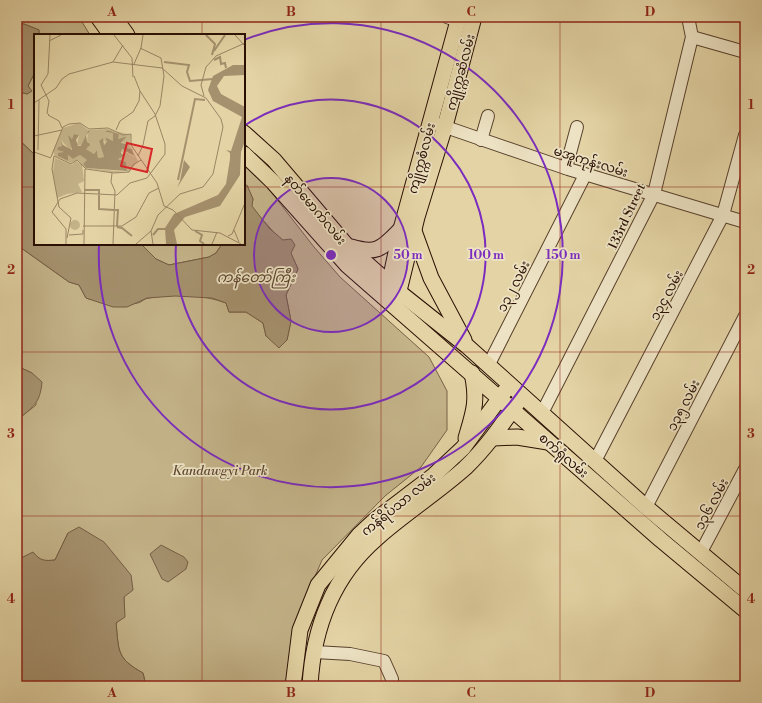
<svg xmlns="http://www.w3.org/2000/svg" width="762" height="703" font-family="'Libre Bodoni','Noto Sans Myanmar',serif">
  <rect width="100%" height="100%" fill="#e4d4a5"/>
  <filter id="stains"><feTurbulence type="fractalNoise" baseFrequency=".005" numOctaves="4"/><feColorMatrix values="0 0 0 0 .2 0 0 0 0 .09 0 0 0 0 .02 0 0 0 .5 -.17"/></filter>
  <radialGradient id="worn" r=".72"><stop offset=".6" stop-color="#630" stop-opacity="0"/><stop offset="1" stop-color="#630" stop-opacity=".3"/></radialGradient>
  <g fill="#c4b389" stroke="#776146">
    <polygon points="17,17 79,17 90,35 39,35 39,30 24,24 17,24"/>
    <polygon points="35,72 35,155 17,138 17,91 27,94 31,91 28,86"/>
    <path d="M 244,166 L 261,179 L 314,247 L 340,277 L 429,357 L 447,391 L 447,430 L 421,467 L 385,496 L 322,560 L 296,621 L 287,686 L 146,686 L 143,673 C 116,658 119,651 116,623 L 124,617 L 124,597 L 68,533 L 55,560 L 45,561 L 29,555 L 19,559 L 17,567 L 17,420 L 36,405 L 32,373 L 17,366 L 17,245 L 69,282 L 79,285 L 86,298 C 97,302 127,306 138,303 C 142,302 145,298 149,298 C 174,294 202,294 226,303 L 229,312 L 246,312 L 263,323 L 266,336 L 287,340 L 291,321 L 286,295 L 298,269 C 287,242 269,229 251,206 L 253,199 L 247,186 L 244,186 Z"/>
    <polygon points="141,244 222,244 216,253 209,257 169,265 156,259"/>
  </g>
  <g fill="#a5916e" stroke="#745d43">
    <polygon points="17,24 24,24 39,30 39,35 35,35 35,72 28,86 32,91 27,94 17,91"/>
    <polygon points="17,138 35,155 35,244 141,244 156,259 169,265 209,257 216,253 222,244 244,244 244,186 247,185 253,199 252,206 269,228 283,240 291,239 295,245 291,253 298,269 286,295 291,321 287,340 279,348 266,336 263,323 246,312 229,312 226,303 212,298 175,296 147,298 127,307 113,307 86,298 79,285 69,282 17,245"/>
    <path d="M 17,366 L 32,373 L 42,382 C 40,404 33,407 17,420 Z"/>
    <path d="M 79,527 L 104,542 L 131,575 L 133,590 L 124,597 L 125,617 L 116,623 C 119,651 116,658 143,673 L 146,686 L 17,686 L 17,567 L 19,559 L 33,552 C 40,561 45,561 55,560 L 68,533 Z"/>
    <polygon points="161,545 184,557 188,562 186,569 168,582 162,579 150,554"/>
  </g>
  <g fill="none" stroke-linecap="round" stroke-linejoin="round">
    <defs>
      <g id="minor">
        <polyline points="447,17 458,21"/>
        <polyline points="692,37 745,52"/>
        <polyline points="437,124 568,169 745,222"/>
        <polyline points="481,140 488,116"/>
        <polyline points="566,168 577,127"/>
        <polyline points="488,366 585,175"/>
        <polyline points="542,413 654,194 692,37 688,17"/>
        <polyline points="595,461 723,215 745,135"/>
        <polyline points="646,507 745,316"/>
        <polyline points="701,552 745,469"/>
        <polyline points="315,652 350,654 384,661 392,679 392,686"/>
      </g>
      <g id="major">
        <polyline points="98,17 111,35"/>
        <polyline points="114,17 127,35"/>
        <polyline points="244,133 274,160 348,247 399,292 467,346 646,507 745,590"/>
        <polyline points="244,154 273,182 347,265 661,540 745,610"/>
        <polyline points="414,231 431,278 464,340"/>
        <path d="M 351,247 C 378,255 382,248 401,229"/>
        <polyline points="388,290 401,229 459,17"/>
        <polyline points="397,299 417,217 445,126 474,17"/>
        <path d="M 466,438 C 474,411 478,401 472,373"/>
        <polyline points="493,438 517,437 548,442"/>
        <polyline points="293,686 300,630 318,585 359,535 374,521 433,476 463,448 505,391"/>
        <path d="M 310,686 C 313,629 333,576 377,538 C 405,513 437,493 465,468 C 486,448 502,425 518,402"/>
      </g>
    </defs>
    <use href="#minor" stroke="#58402c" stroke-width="14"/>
    <use href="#major" stroke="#2a0f03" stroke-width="17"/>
    <use href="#minor" stroke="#ede3c4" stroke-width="12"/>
    <use href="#major" stroke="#e4d4a5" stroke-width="15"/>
  </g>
  <path fill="none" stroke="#8f2418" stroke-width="1" stroke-opacity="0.55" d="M 202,17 L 202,35M 381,17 L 381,686M 560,17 L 560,686M 17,187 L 35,187M 244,187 L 745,187M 202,244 L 202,686M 17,352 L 745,352M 17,516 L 745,516"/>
  <circle cx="331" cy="255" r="77" fill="#7b2cbf" fill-opacity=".12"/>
  <g fill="none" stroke="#7b2cbf" stroke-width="2">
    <circle cx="331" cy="255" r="77"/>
    <path d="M244 126A155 155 0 1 1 176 244"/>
    <path d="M244 40A232 232 0 1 1 99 245"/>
  </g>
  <g text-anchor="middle" stroke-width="3.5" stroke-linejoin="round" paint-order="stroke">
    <g font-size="13" fill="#2a0f03" stroke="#ede3c4">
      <text transform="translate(460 72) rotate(-75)" y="5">ကျိုက္ကဆံလမ်း</text>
      <text transform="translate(421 158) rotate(-75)" y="5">ကျိုက္ကစံလမ်း</text>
      <text transform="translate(591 161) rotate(17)" y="5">မအူကုန်းလမ်း</text>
      <text transform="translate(316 209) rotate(50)" y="5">နတ်မောက်လမ်း</text>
      <text transform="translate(626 216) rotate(-65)" y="5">133rd Street</text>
      <text transform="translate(513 286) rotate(-63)" y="5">၁၃၂ လမ်း</text>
      <text transform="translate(666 295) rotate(-62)" y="5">၁၃၄ လမ်း</text>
      <text transform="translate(683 405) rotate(-63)" y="5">၁၃၅ လမ်း</text>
      <text transform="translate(564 455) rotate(41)" y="5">စက်ရုံလမ်း</text>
      <text transform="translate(398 504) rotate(-39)" y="5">ကန်ရိပ်သာ လမ်း</text>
      <text transform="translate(711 504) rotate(-62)" y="5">၁၃၆ လမ်း</text>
    </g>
    <g font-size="13" font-style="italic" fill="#604832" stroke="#ede3c4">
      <text x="220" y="475">Kandawgyi Park</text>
    </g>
    <g font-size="14" font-style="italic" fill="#5b432e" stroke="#ede3c4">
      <text x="256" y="282">ကန်တော်ကြီး</text>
    </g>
  </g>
  <g transform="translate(34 34)">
    <rect width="211" height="211" fill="#e4d4a5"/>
    <path d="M 45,89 L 54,96 L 73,95 L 97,101 L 95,110 L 104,127 L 95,138 L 82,139 L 51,134 L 44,126 L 37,129 L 21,122 L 19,117 L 29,94 ZM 74,96 L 84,99 L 84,105 L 93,102 L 87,108 L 94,110 L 92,114 L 98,115 L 100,123 L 87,115 L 85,111 L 79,114 L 79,117 L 87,116 L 91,122 L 84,125 L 92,128 L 93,138 L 52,134 L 49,130 L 55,127 L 46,121 L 39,125 L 34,121 L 34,127 L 24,122 L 30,118 L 23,116 L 24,113 L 28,112 L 26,105 L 37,117 L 37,104 L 40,105 L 40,100 L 45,101 L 43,111 L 49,112 L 54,97 L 53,108 L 58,110 L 52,113 L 52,115 L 60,120 L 63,116 L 64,124 L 70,123 L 65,107 L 71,107 L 70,111 L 73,108 L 71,103 L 79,107 L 79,99 L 71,98 ZM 21,124 L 38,131 L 42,127 L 48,131 L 50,147 L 44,150 L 48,158 L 33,160 L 23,164 L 19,138 ZM36 191a5 5 0 1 1 10 0a5 5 0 1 1-10 0Z" fill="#c4b389" fill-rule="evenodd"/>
    <path d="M 199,31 L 211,31 L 211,41 L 190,42 L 183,52 L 187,60 L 211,73 L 211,107 L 207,118 L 206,141 L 186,172 L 151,183 L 140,196 L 143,210 L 132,210 L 131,194 L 140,180 L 184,161 L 192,150 L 196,125 L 196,119 L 192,116 L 197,117 L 208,83 L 179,67 L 174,56 L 179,42 ZM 74,96 L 85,100 L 84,105 L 93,102 L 87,109 L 94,110 L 92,114 L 98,115 L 100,122 L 88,115 L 87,119 L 91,122 L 84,125 L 92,128 L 93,137 L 52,134 L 49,130 L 53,126 L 46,121 L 39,125 L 34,121 L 34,127 L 24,122 L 24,119 L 30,118 L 23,116 L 24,113 L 28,112 L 26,105 L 29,111 L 38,116 L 34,101 L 38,105 L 40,100 L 45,101 L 42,106 L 44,112 L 47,112 L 54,97 L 56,97 L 52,101 L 53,108 L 57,110 L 52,115 L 60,120 L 63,116 L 64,124 L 70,123 L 65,107 L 69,104 L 70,111 L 73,108 L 71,103 L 79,107 L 79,99 L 71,98 ZM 150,126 L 156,133 L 143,154 L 146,147 Z" fill="#a5916e"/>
    <path fill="none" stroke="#a5916e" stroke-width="2" d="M 172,1 L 181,10 L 178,21M 180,17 L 191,1M 180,26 L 186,23 L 187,30 L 191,29 L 192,34M 130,28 L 155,31 L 153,38 L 156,47 L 179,45M 144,146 L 161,65 L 171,66M 51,156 L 65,156 L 65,160M 65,161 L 65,175 L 80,176M 81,176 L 84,176 L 83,192M 83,193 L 88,194 L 98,202M 161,197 L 168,201 L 166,207 L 170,210M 119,201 L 124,195 L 134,195"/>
    <path fill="none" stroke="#9a8564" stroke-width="1" d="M 80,1 L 98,24 L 99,43M 201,1 L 211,12M 15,7 L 27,1M 79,28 L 89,11M 100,30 L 107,14 L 109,1M 170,62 L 167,51 L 172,33 L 182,22 L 211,9M 0,69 L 22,54 L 28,45 L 35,40 L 79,28 L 128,34 L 148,52 L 172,64 L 187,85 L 189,93 L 179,140 L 169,153 L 146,160 L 124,181 L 117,197 L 119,210M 14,81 L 25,87 L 28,94M 15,81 L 13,79 L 15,67 L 7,51 L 14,40 L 16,1M 82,96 L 86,87 L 99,78 L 105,67 L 106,57M 0,102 L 28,96M 4,116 L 5,66M 0,118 L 17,124M 20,122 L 37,130 L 43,126 L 52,135 L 80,139 L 95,138 L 99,131 L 107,126M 20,122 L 18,135 L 25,173 L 37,184 L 33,204M 104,122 L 109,111 L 114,87 L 121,82 L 126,72 L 130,42 L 127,24 L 106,14M 17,123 L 29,93 L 35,90 L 46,89 L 55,95 L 74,94 L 89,101 L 97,100 L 97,111 L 123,149 L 130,172 L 139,176 L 158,196 L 186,199 L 207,210M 78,139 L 77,148 L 81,157 L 79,210M 0,175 L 0,210M 49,192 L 88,192 L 102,183 L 115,159 L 125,154M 200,196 L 205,208M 35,201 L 49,200 L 49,196M 194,202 L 198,200 L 211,169M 32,210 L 32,195 L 18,178 L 26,165 L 43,159 L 83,161 L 96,149 L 113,144 L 131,120 L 131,110 L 121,80 L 106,57 L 100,42M 50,210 L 51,135M 102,210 L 117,197M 178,210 L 183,198"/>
    <path fill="#d62828" fill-opacity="0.15" stroke="#d62828" stroke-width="2" d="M 93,109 L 118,115 L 113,138 L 87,132 Z"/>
    <rect width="211" height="211" fill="none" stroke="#2a0f03" stroke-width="2"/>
  </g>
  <circle cx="331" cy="255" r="6" fill="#7b2cbf" stroke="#ede3c4" stroke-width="2"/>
  <g font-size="12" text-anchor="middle" font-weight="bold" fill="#7b2cbf" stroke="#ede3c4" stroke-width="3.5" stroke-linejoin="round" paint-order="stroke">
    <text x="408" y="259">50 m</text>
    <text x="486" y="259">100 m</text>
    <text x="563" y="259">150 m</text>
  </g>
  <rect width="762" height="703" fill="none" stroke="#e4d4a5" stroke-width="44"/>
  <rect x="22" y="22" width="718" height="659" fill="none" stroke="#8f2418" stroke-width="1.5"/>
  <g font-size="13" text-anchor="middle" font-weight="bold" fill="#8f2418">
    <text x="112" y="16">A</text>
    <text x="291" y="16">B</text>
    <text x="471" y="16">C</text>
    <text x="650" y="16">D</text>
    <text x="11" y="109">1</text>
    <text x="751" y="109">1</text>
    <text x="11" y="274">2</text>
    <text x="751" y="274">2</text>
    <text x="11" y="438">3</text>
    <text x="751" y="438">3</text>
    <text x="11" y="603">4</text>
    <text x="751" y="603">4</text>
    <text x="112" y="697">A</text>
    <text x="291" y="697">B</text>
    <text x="471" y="697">C</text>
    <text x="650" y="697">D</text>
  </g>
  <rect width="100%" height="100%" filter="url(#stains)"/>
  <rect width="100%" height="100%" fill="url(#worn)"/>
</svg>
